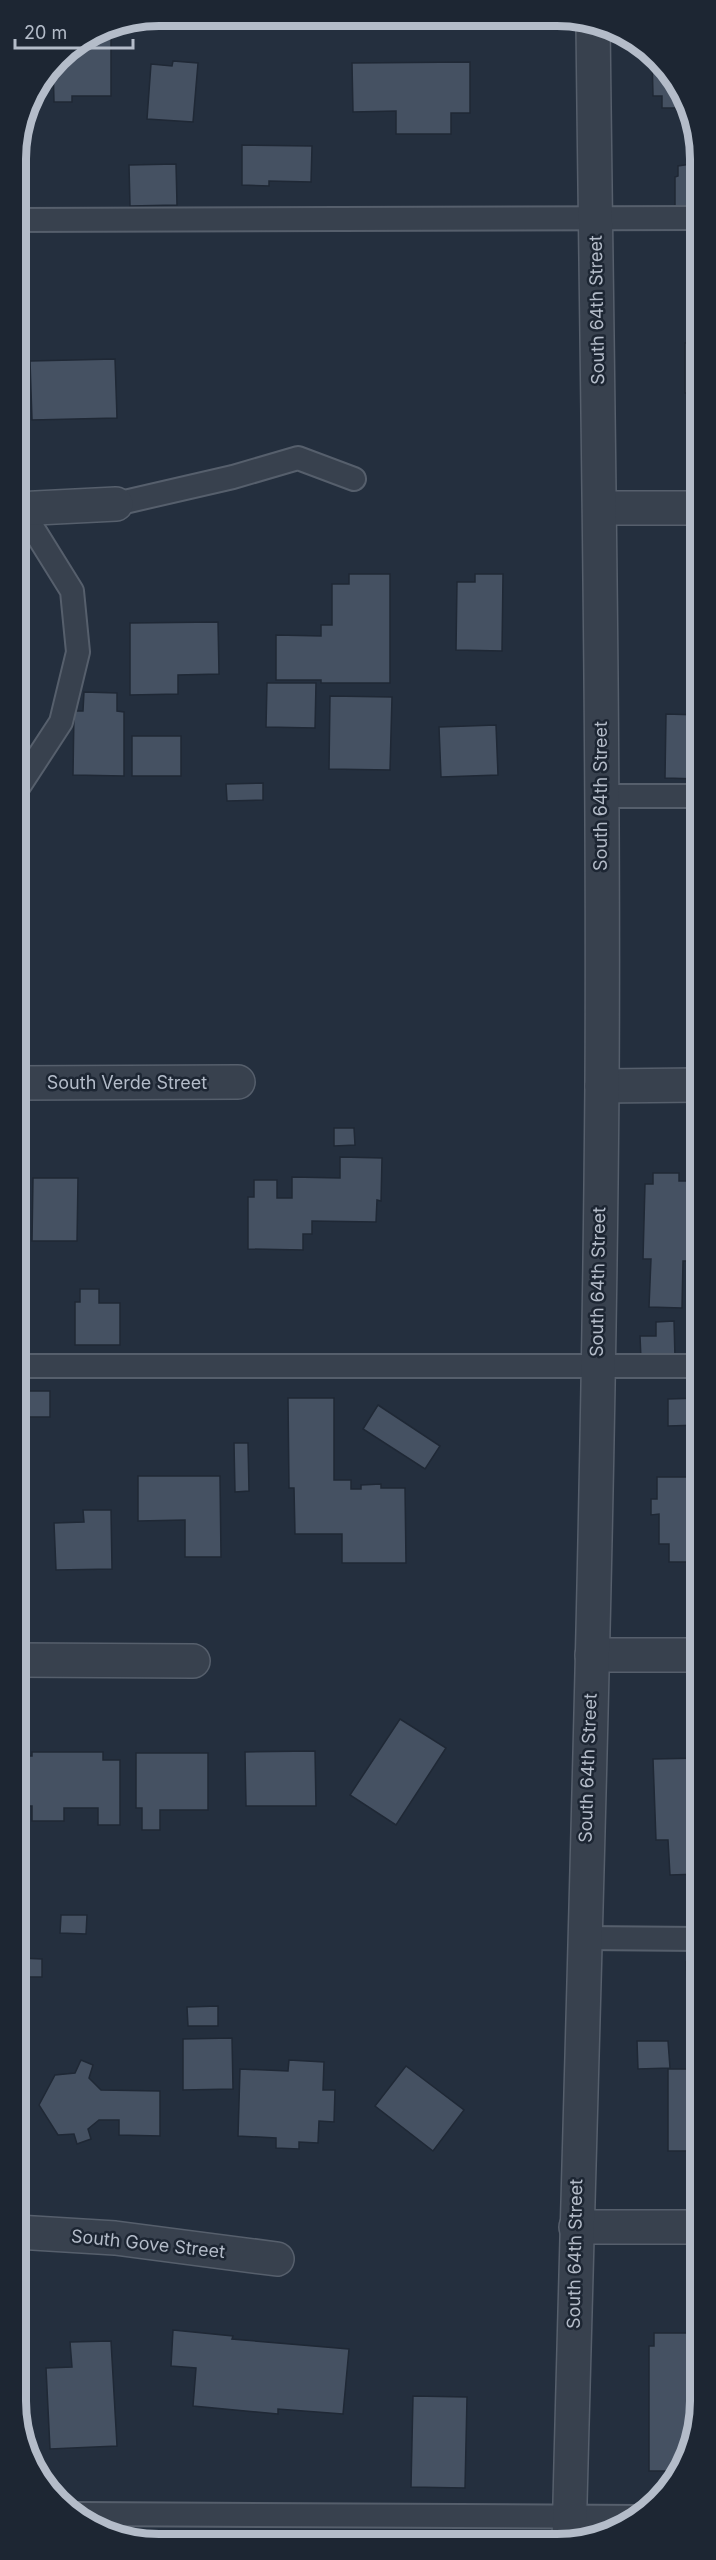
<svg xmlns="http://www.w3.org/2000/svg" width="716" height="2560" font-family="Inter,sans-serif">
  <rect width="100%" height="100%" fill="#242f3e"/>
  <g fill="#455162" stroke="#1f2835" stroke-width="1.5">
    <polygon points="88,36 111,36 111,96 72,96 72,102 54,102 53,63 57,57"/>
    <polygon points="652,53 659,57 686,108 662,108 662,96 653,96"/>
    <polygon points="173,61 198,63 193,122 147,119 151,64 172,66"/>
    <polygon points="470,62 470,113 451,113 451,134 396,134 396,111 353,112 352,63"/>
    <polygon points="242,145 312,146 311,182 269,181 269,186 242,185"/>
    <polygon points="176,164 177,205 130,206 129,165"/>
    <polygon points="691,164 698,164 698,208 675,209 675,177 678,176 678,166"/>
    <rect x="685" y="343" width="14" height="50"/>
    <polygon points="115,359 117,418 32,420 30,361"/>
    <polygon points="349,574 390,574 390,683 321,683 321,680 276,680 276,635 321,636 321,625 332,625 332,584 349,584"/>
    <polygon points="475,574 503,574 502,651 456,650 457,582 475,582"/>
    <polygon points="218,622 219,674 178,675 178,694 130,695 130,623"/>
    <polygon points="267,683 316,683 315,728 266,727"/>
    <polygon points="84,692 117,693 117,711 124,712 124,776 73,775 74,711 83,711"/>
    <polygon points="330,696 392,697 390,770 329,769"/>
    <polygon points="666,714 699,715 699,779 665,778"/>
    <polygon points="496,725 498,775 441,777 439,727"/>
    <rect x="132" y="736" width="49" height="40"/>
    <polygon points="263,783 263,800 227,801 226,784"/>
    <polygon points="334,1128 354,1128 355,1145 334,1146"/>
    <polygon points="340,1157 382,1158 381,1201 377,1200 376,1222 312,1221 312,1234 303,1234 303,1250 248,1249 248,1197 254,1197 254,1180 277,1180 277,1198 292,1198 292,1177 340,1178"/>
    <polygon points="653,1173 679,1173 679,1181 694,1181 693,1238 688,1238 688,1261 683,1261 682,1308 649,1307 651,1259 643,1259 645,1184 653,1184"/>
    <polygon points="33,1178 78,1178 77,1241 32,1241"/>
    <polygon points="80,1289 99,1289 99,1303 120,1303 120,1345 75,1345 75,1302 80,1302"/>
    <polygon points="674,1321 675,1358 641,1359 640,1336 656,1336 656,1322"/>
    <rect x="17" y="1391" width="33" height="26"/>
    <polygon points="288,1398 334,1398 334,1480 351,1480 351,1489 361,1489 361,1485 381,1484 381,1488 405,1488 406,1563 342,1563 342,1534 295,1534 294,1488 289,1488"/>
    <polygon points="700,1398 700,1425 668,1426 668,1399"/>
    <polygon points="378,1405 440,1446 425,1469 363,1429"/>
    <polygon points="234,1443 248,1443 249,1491 235,1492"/>
    <polygon points="138,1476 220,1476 221,1557 185,1557 185,1520 138,1521"/>
    <polygon points="657,1477 700,1477 699,1562 669,1562 669,1544 659,1544 659,1514 651,1515 651,1499 657,1499"/>
    <polygon points="83,1510 111,1510 112,1569 56,1570 54,1523 84,1522"/>
    <polygon points="400,1719 446,1748 396,1825 350,1795"/>
    <polygon points="315,1751 316,1806 246,1806 245,1752"/>
    <polygon points="32,1752 103,1752 103,1760 120,1760 120,1825 98,1825 98,1808 64,1808 64,1821 32,1821 32,1806 29,1806 29,1756 32,1756"/>
    <polygon points="136,1753 208,1753 208,1810 160,1810 160,1830 142,1830 142,1808 136,1808"/>
    <polygon points="700,1758 700,1874 670,1875 668,1840 656,1840 653,1759"/>
    <polygon points="61,1915 87,1915 86,1934 60,1933"/>
    <polygon points="20,1958 42,1959 42,1977 20,1977"/>
    <polygon points="700,1961 700,2003 688,2004 686,1962"/>
    <polygon points="218,2006 218,2026 188,2026 187,2007"/>
    <polygon points="232,2038 233,2089 183,2090 183,2039"/>
    <polygon points="637,2041 668,2041 670,2068 638,2069"/>
    <polygon points="696,2052 700,2052 700,2151 668,2151 668,2069 690,2069 690,2058 697,2058"/>
    <polygon points="81,2060 93,2065 89,2078 101,2090 160,2091 160,2136 119,2135 119,2120 99,2120 88,2129 91,2139 77,2144 74,2134 58,2135 39,2105 55,2075 75,2073"/>
    <polygon points="289,2060 324,2062 323,2090 335,2090 334,2122 319,2121 318,2143 299,2142 299,2149 276,2148 276,2138 238,2136 240,2069 288,2071"/>
    <polygon points="406,2066 464,2110 433,2151 375,2106"/>
    <polygon points="173,2330 233,2336 232,2339 349,2349 343,2414 278,2409 278,2414 193,2406 196,2368 171,2366"/>
    <polygon points="654,2333 700,2333 701,2411 690,2456 681,2471 649,2471 649,2346 654,2346"/>
    <polygon points="111,2341 117,2446 50,2449 46,2368 72,2367 70,2342"/>
    <polygon points="413,2396 467,2397 465,2488 411,2487"/>
    <polygon points="126,2538 156,2538 156,2542 130,2542"/>
    <polygon points="507,2538 507,2542 464,2542 464,2539"/>
  </g>
  <g fill="none" stroke-linecap="round" stroke-linejoin="round">
    <defs>
      <g id="service">
        <polyline points="15,220 698,218"/>
        <polyline points="116,504 233,477 298,458 354,479"/>
        <polyline points="16,791 61,722 78,652 72,591 21,509"/>
        <polyline points="601,796 699,796"/>
        <polyline points="17,1366 700,1366"/>
        <polyline points="584,1938 700,1939"/>
        <polyline points="78,2514 640,2517"/>
      </g>
      <g id="minor">
        <polyline points="600,508 699,508"/>
        <polyline points="16,509 116,504"/>
        <polyline points="16,1083 238,1082"/>
        <polyline points="602,1086 699,1085"/>
        <polyline points="592,1655 700,1655"/>
        <polyline points="17,1660 193,1661"/>
        <polyline points="576,2227 701,2227"/>
        <polyline points="17,2232 115,2238 277,2259"/>
        <path d="M 569,2542 C 581,2057 598,1571 602,1086 C 604,731 597,377 593,22"/>
      </g>
    </defs>
    <use href="#service" stroke="#565f6c" stroke-width="26"/>
    <use href="#minor" stroke="#565f6c" stroke-width="36"/>
    <use href="#service" stroke="#38414e" stroke-width="22"/>
    <use href="#minor" stroke="#38414e" stroke-width="33"/>
  </g>
  <g text-anchor="middle" stroke-width="5" stroke-linejoin="round" paint-order="stroke">
    <g font-size="18" fill="#b4bcc9" stroke="#1d2633">
      <text transform="translate(597 310) rotate(-91)" y="6">South 64th Street</text>
      <text transform="translate(601 796) rotate(-90)" y="6">South 64th Street</text>
      <text x="127" y="1089">South Verde Street</text>
      <text transform="translate(598 1282) rotate(-89)" y="6">South 64th Street</text>
      <text transform="translate(588 1768) rotate(-88)" y="6">South 64th Street</text>
      <text transform="translate(148 2244) rotate(6)" y="6">South Gove Street</text>
      <text transform="translate(575 2254) rotate(-89)" y="6">South 64th Street</text>
    </g>
  </g>
  <path d="M0 0H716V2560H0ZM159 26H557A133 133 0 0 1 690 159V2401A133 133 0 0 1 557 2534H159A133 133 0 0 1 26 2401V159A133 133 0 0 1 159 26Z" fill="#1d2633" fill-rule="evenodd"/>
  <path fill="none" stroke="#b4bcc9" stroke-width="8" d="M159 26H557A133 133 0 0 1 690 159V2401A133 133 0 0 1 557 2534H159A133 133 0 0 1 26 2401V159A133 133 0 0 1 159 26Z"/>
  <path d="M15 39v9h118v-9" fill="none" stroke="#b4bcc9" stroke-width="3"/>
  <text x="24" y="39" font-size="18" fill="#b4bcc9" stroke="#1d2633" stroke-width="4.5" paint-order="stroke">20 m</text>
</svg>
